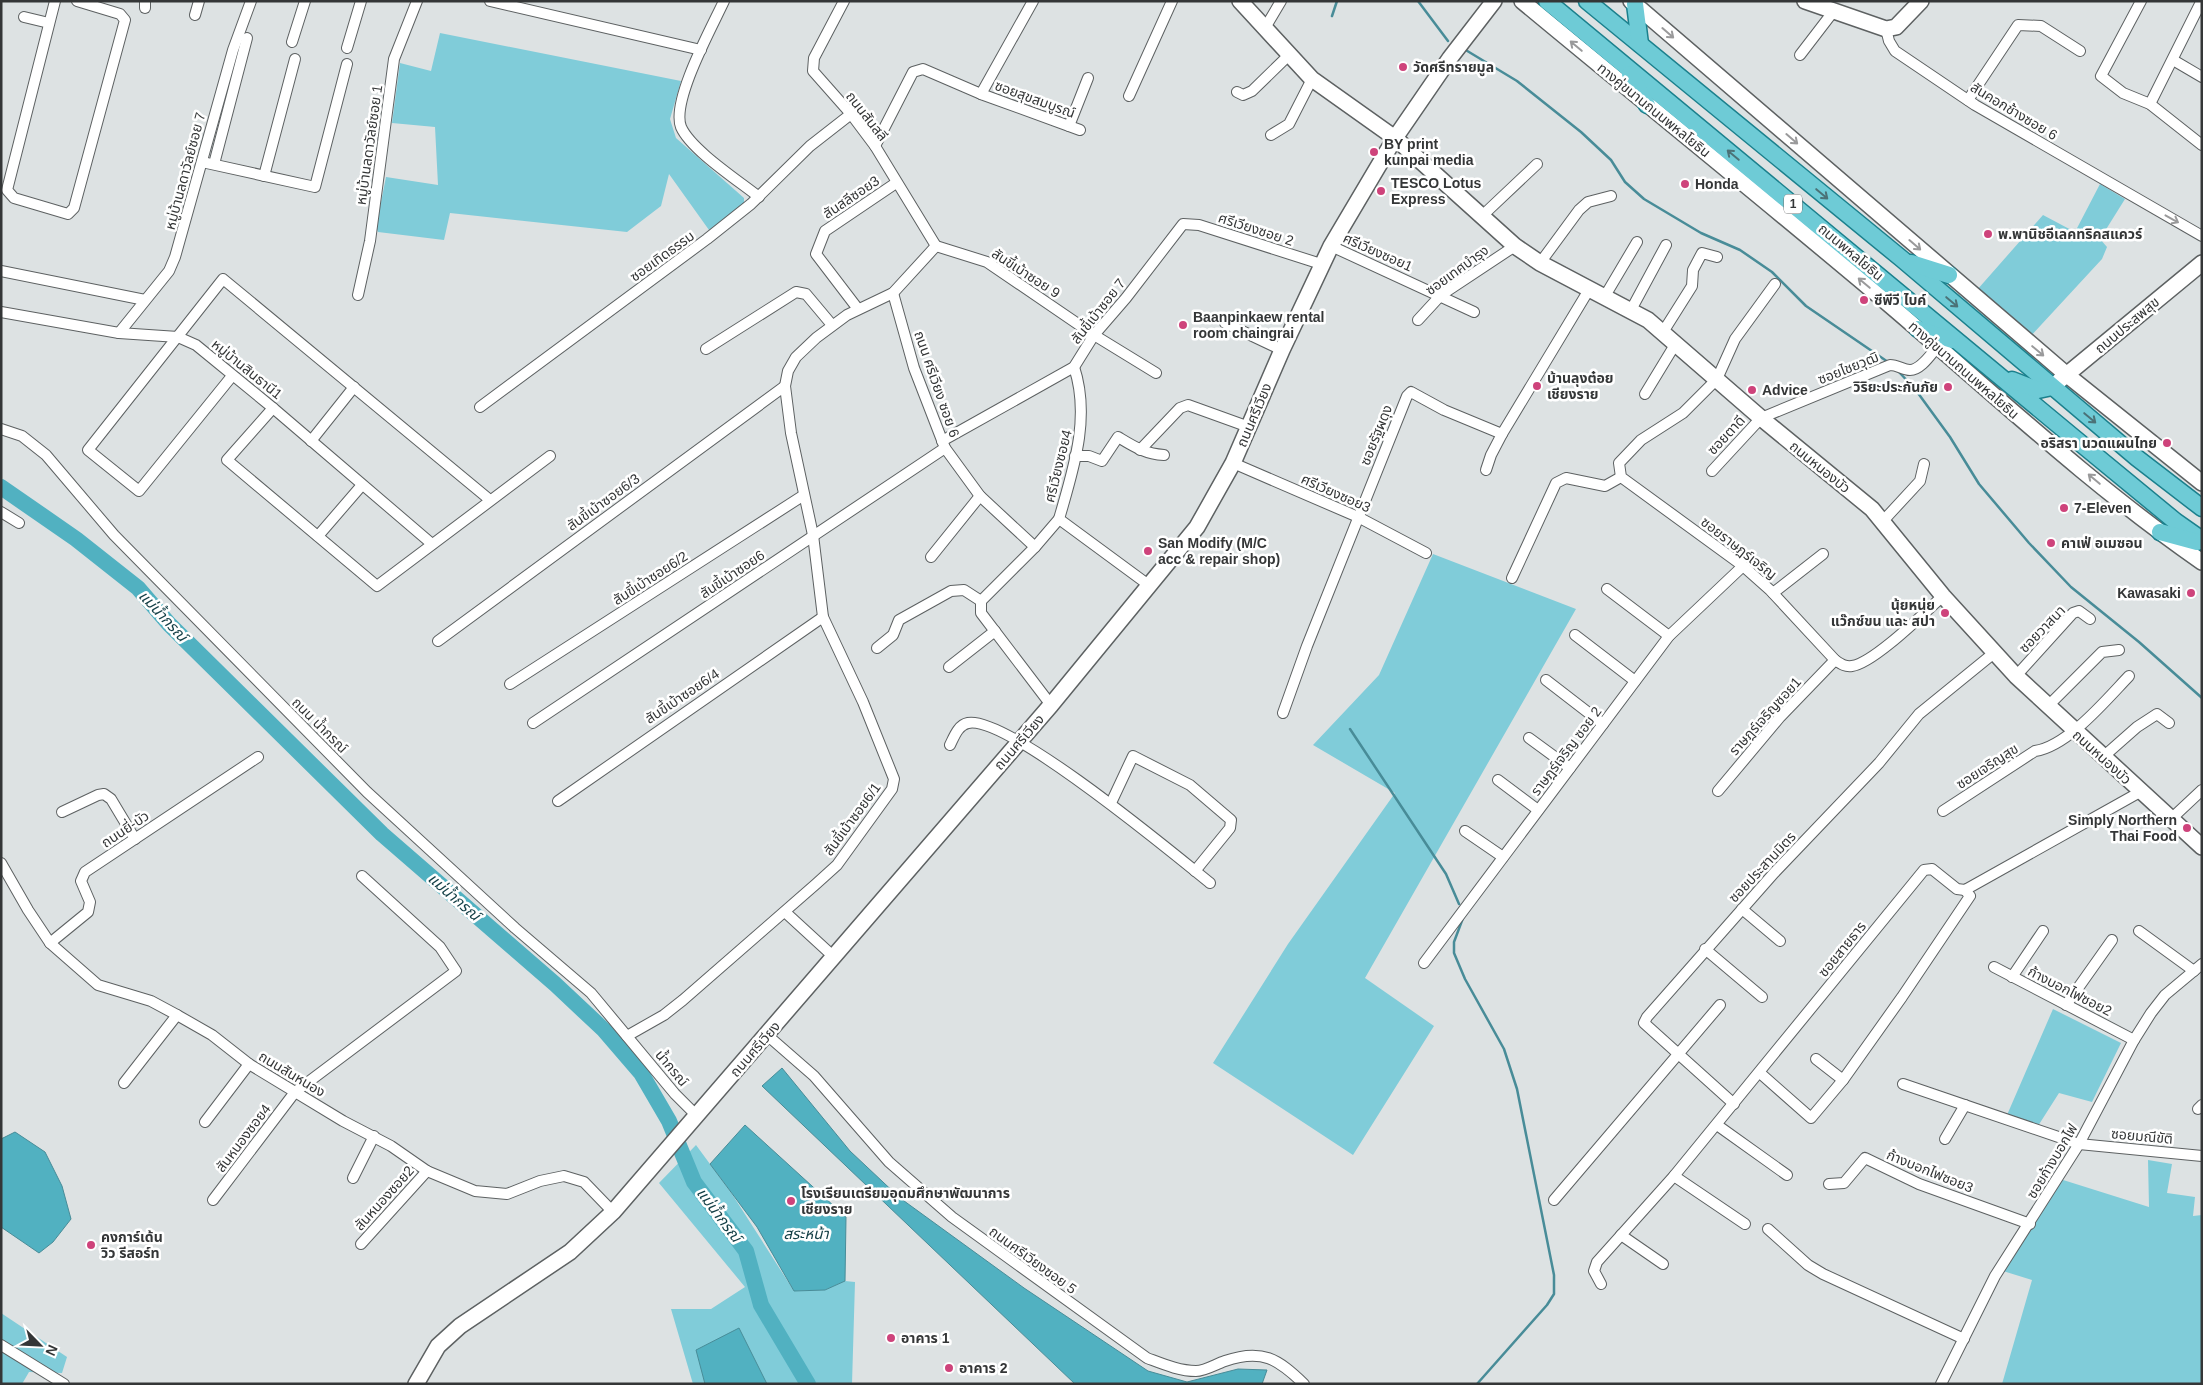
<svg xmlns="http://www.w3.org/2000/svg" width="2203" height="1385" font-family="Helvetica,'Noto Sans Thai',sans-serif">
  <rect width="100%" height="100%" fill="#dde2e3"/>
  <g fill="#80ccd9">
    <polygon points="440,33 681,81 670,119 676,138 744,198 744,205 709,230 669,174 661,206 627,232 450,213 444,240 378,232 376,227 386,177 438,185 435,127 392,123 400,63 431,71"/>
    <polygon points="2100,184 2125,199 2100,239 2107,247 2102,259 2029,338 1977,290 2043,215 2075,232"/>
    <polygon points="1433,554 1576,609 1365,978 1434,1026 1353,1155 1213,1063 1288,944 1395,793 1313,745 1379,675"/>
    <polygon points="2053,1009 2121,1043 2092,1102 2059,1093 2038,1126 2007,1115"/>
    <polygon points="696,1145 732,1194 794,1291 825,1290 845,1281 855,1282 852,1384 693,1384 671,1309 711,1309 745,1287 659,1183"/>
    <polygon points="2148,1160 2172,1164 2167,1193 2195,1197 2193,1216 2202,1215 2202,1384 2002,1384 2032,1280 2003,1271 2060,1179 2149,1207"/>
    <polygon points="1,1313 67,1357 62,1373 29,1372 22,1384 1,1384"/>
  </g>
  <g fill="#51b1c1" stroke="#488c98">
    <polygon points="782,1068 850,1151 900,1198 1024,1288 1148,1371 1187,1382 1238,1369 1267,1370 1262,1384 1075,1384 762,1086"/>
    <polygon points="745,1125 846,1217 845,1281 825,1290 794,1291 757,1227 710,1164"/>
    <polygon points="15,1132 45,1152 62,1186 71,1219 53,1242 39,1253 1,1227 1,1139"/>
    <polygon points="739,1328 767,1384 705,1384 696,1350"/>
  </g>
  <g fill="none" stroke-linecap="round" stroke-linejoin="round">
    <g stroke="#488c98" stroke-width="2.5">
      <polyline points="1418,1 1448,41"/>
      <polyline points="1332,16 1337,1"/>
      <polyline points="1464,49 1517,81 1581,132 1611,160 1625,182 1644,199 1701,233 1740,250 1772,272 1806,306 1888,362"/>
      <polyline points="1898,371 1915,389 1950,437 1979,484 2029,543 2071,587 2139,642 2202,698"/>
      <polyline points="1350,729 1446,874 1459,904"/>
      <polyline points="1463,918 1454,942 1454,953 1465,979 1504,1049 1517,1089 1554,1275 1554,1294 1547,1305 1477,1384"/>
    </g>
    <polyline stroke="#51b1c1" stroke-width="16" points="1,487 76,539 138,588 169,624 382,834 555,984 604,1030 641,1073 669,1121 694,1182 746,1251 761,1305 808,1384"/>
    <defs>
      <g id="street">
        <polyline points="55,1 7,190 14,198 68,214 74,208 125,20 120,14 77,1"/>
        <polyline points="145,1 145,8"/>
        <polyline points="490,1 701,50"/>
        <path d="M 724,1 C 712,27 671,101 681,127 C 691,150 739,181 759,197"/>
        <polyline points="844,1 814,58 813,71 851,114 875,146 936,246"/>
        <polyline points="2141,1 2101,76 2123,93 2150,104 2202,145"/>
        <polyline points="195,15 199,1"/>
        <polyline points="24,17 49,23"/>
        <polyline points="1265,28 1281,1"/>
        <polyline points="1886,29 1889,41 1895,51 1975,105 2202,236"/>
        <polyline points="292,42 305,1"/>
        <polyline points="347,48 361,1"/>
        <polyline points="1800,55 1833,12"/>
        <polyline points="2173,60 2202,77"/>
        <polyline points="1237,92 1243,95 1252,91 1289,55"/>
        <polyline points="981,94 1080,130"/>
        <polyline points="1129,96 1172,1"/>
        <polyline points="1968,100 2018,25 2041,26 2080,51"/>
        <polyline points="2150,104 2201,2"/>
        <polyline points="1069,126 1088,78"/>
        <polyline points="1271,135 1289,124 1312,79"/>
        <polyline points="875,146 913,72 923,69 981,94 1033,1"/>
        <polyline points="202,162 315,187 347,64"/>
        <polyline points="214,164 247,38"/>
        <polyline points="264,176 295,59"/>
        <polyline points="1482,216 1537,164"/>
        <polyline points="936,246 987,262 1094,335 1156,373"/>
        <polyline points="1331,246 1474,312"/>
        <polyline points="1540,263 1579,210 1588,202 1611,196"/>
        <polyline points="1,271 145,300"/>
        <path d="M 1775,284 L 1735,339 L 1717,379 L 1683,413 L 1641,440 L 1619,463 L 1621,477 L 1743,566 L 1770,590 L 1835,660 C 1841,664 1845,667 1852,666 C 1874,663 1925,612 1943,596"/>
        <polyline points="893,293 914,368 945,448 980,496 1035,547 981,601 981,613 1051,705"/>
        <polyline points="358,295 370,241 394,59 417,1"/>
        <polyline points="1605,296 1637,242"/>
        <polyline points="858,309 816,254 825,231 896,183"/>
        <polyline points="1631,310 1666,245"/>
        <polyline points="1,312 119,333 178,337 196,345 273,408 432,544"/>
        <polyline points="1418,320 1441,295 1515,246"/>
        <polyline points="1225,323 1282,350"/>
        <polyline points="1663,332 1692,286 1693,270 1702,253 1717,257"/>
        <polyline points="119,333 169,271 175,257 233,50 251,1"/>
        <polyline points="706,349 796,292 806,294 832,325"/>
        <path d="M 1074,367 C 1091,418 1073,470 1059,519 L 1150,586"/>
        <polyline points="232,376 139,491 88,450 223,279 490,500"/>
        <polyline points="1645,394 1676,343"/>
        <polyline points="480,407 707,239 751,204 810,146 851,114"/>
        <polyline points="273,408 227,460 377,586 550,456"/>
        <polyline points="1,429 22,436 46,455 114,535 367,792 515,928 591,993 675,1094 697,1116"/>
        <polyline points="311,441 354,387"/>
        <polyline points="942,441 1074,367 1094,335 1126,298 1183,224 1199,225 1321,264"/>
        <polyline points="1140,450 1180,408 1188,405 1249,427"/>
        <path d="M 1075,456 L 1089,456 L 1102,461 L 1118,437 C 1133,446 1145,454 1164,455"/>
        <polyline points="1233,463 1358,517 1426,553"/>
        <polyline points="1486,470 1491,455 1502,434"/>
        <path d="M 1712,471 L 1761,418 L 1890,365 C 1898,365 1903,370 1910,370 C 1921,370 1931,354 1938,346"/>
        <polyline points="1,512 19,523"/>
        <polyline points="1883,521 1920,481 1924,464"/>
        <polyline points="318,536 362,485"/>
        <polyline points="1035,547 1059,519"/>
        <polyline points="931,557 980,496"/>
        <polyline points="1512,578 1556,483 1566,478 1605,486 1621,477"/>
        <polyline points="1607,589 1669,636"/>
        <polyline points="1773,593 1823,554"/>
        <polyline points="1575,635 1635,681"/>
        <polyline points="438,641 785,386"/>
        <polyline points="877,648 893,635 899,620 951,591 964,590 981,601"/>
        <polyline points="949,667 995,631"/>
        <polyline points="2016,676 2073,613 2079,611 2090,619"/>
        <polyline points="1546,680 1603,724"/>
        <polyline points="510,684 804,495"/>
        <polyline points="2048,706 2102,652 2119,650"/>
        <polyline points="1283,713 1307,646 1407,396 1411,392 1444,410 1502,434 1590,288"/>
        <polyline points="533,723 945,448"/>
        <polyline points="1529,738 1570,768"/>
        <path d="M 950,745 C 954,737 958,725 968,723 C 1007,715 1174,854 1210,883"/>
        <polyline points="2103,757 2137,727 2157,714 2169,723"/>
        <polyline points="1498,780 1538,810"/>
        <polyline points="1718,791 1780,717 1835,660"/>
        <polyline points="558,801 823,617"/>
        <polyline points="1111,803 1133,756 1190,785 1231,820 1230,828 1195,871"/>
        <path d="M 1943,811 L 2035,751 C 2068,746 2106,700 2129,676"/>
        <polyline points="62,812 98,795 104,794 111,799 135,839"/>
        <polyline points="2171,819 2202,790"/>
        <polyline points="1465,831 1503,857"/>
        <polyline points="1,863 28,910 50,943 98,985 151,1001 177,1015 212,1035 249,1064 343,1121 391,1146 427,1171 475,1191 507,1194 540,1181 564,1176 584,1182 613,1212"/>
        <polyline points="1742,909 1780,941"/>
        <polyline points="785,912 834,957"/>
        <polyline points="2139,931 2194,971"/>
        <polyline points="50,943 88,912 90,902 81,881 85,872 258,757"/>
        <polyline points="1705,949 1762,997"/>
        <polyline points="1424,963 1669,636 1743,566"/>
        <polyline points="1994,967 2134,1040"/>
        <polyline points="2012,977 2043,931"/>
        <polyline points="2066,1005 2112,940"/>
        <path d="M 767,1035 L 814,1076 L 889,1162 L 952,1217 L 1147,1358 C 1163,1364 1179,1371 1196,1371 C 1205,1371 1216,1364 1225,1361 C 1262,1348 1278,1359 1304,1384"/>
        <polyline points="627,1036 664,1015 683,1000 816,884 837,865 892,789 894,779 863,702 823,617 813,535 791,433 785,386 788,371 796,357 816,338 847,315 893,293 936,246"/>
        <polyline points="1816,1059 1843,1080"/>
        <polyline points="1760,1073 1811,1118 1843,1080 1902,997 1970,896 1965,890"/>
        <polyline points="124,1083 177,1015"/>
        <polyline points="1903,1084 2079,1144 2202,1156"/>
        <polyline points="1734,1104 1644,1023 1647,1017 1774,873 1879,763 1919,714 1994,653"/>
        <polyline points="2198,1109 2202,1105"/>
        <polyline points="205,1122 249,1064"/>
        <polyline points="1717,1125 1787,1175"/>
        <polyline points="1945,1139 1965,1105"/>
        <polyline points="1674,1176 1745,1224"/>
        <polyline points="353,1178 374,1136"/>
        <polyline points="1829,1184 1844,1183 1865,1158 1919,1184 2030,1224"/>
        <polyline points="213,1200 295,1092 456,971 440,947 362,876"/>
        <polyline points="1554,1200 1720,1005"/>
        <polyline points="1768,1229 1808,1265 1823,1274 1964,1339"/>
        <polyline points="1621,1235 1663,1264"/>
        <polyline points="361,1244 427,1171"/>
        <polyline points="1601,1284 1594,1271 1597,1262 1674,1176 1924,870 1932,869 1957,889 1965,890 2140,792"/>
        <polyline points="1,1345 64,1384"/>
        <polyline points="1941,1384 1995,1276 2079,1144 2134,1040 2151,1013 2165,995 2202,964"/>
      </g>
      <g id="secondary">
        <polyline points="1240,1 1312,79 1395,138 1515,246 1540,263 1648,320 1761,418 1872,509 1943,596 2016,676 2202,847"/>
        <path d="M 1522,1 C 1645,103 1769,203 1891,306 C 1993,393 2092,486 2202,562"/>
        <polyline points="1631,1 2067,375 2202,483"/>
        <polyline points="1805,1 1886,29 1896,27 1921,1"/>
        <polyline points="2059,381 2202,263"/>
        <polyline points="416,1384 438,1346 460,1326 570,1252 613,1212 1051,705 1197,527 1233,463 1282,350 1331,246 1395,138 1450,58 1494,1"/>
      </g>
      <g id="primary">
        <polyline points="1547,1 2073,437 2175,521 2202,540"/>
        <polyline points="1587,1 1902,259 2137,458 2202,508"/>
        <polyline points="1635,4 1640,44"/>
        <polyline points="1630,74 1647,105"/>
        <polyline points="1911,263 1949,275"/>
        <polyline points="1918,329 1952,340"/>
        <polyline points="2012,380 2038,390 2052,387"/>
        <polyline points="2160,532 2197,542"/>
      </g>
    </defs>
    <use href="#street" stroke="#5d6162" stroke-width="12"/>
    <use href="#secondary" stroke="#5d6162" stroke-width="18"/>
    <use href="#primary" stroke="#1b808d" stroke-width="19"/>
    <use href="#street" stroke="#fff" stroke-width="10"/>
    <use href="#secondary" stroke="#fff" stroke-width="15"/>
    <use href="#primary" stroke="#6ecbd6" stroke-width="16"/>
  </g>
  <defs><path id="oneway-shaft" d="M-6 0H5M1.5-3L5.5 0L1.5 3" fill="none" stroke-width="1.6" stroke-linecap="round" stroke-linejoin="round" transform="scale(1.25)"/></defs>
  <g stroke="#9a9a9b">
    <use href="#oneway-shaft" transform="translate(1668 33) rotate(41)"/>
    <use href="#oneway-shaft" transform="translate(1576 46) rotate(-140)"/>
    <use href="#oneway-shaft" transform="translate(1792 139) rotate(41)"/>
    <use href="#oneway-shaft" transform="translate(2172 219) rotate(29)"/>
    <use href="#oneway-shaft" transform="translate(1915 245) rotate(41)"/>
    <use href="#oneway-shaft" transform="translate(1864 283) rotate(-140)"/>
    <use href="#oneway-shaft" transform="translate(2038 351) rotate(40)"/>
    <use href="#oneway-shaft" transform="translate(2094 479) rotate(-140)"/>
  </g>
  <g stroke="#4b7277">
    <use href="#oneway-shaft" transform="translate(1733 155) rotate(-140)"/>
    <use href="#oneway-shaft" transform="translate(1822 194) rotate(40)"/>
    <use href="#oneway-shaft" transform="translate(1952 302) rotate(40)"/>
    <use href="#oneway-shaft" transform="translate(2090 418) rotate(40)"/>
  </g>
  <g fill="#ce437b" stroke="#fff" stroke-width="2">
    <circle cx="1403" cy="67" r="5"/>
    <circle cx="1374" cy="152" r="5"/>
    <circle cx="1685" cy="184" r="5"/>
    <circle cx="1381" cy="191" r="5"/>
    <circle cx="1988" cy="234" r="5"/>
    <circle cx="1864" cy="300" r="5"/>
    <circle cx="1183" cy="325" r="5"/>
    <circle cx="1537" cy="386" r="5"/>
    <circle cx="1948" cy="387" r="5"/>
    <circle cx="1752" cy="390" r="5"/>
    <circle cx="2167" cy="443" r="5"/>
    <circle cx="2064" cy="508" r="5"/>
    <circle cx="2051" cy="543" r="5"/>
    <circle cx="1148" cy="551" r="5"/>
    <circle cx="2191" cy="593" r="5"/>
    <circle cx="1945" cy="613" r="5"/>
    <circle cx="2187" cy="828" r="5"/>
    <circle cx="791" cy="1201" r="5"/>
    <circle cx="91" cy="1245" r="5"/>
    <circle cx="891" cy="1338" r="5"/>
    <circle cx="949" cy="1368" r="5"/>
  </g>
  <g text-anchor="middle" stroke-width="5" stroke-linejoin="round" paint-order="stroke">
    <rect fill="#fff" stroke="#717273" stroke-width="1" x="1784" y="194.5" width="18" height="19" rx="4"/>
    <g font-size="12" font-weight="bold" fill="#343637">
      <text x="1793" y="208">1</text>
    </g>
    <g font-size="14" font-weight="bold" fill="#343637" stroke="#fff" text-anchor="start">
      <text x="1413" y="72">วัดศรีทรายมูล</text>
      <text x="1384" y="149">BY print<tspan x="1384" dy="16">kunpai media</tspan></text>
      <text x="1391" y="188">TESCO Lotus<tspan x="1391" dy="16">Express</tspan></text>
      <text x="1695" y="189">Honda</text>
      <text x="1998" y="239">พ.พานิชอีเลคทริคสแควร์</text>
      <text x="1874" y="305">ซีพีวี ไบค์</text>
      <text x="1193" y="322">Baanpinkaew rental<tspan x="1193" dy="16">room chaingrai</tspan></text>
      <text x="1547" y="383">บ้านลุงต๋อย<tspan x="1547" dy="16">เชียงราย</tspan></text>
      <text x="1938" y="392" text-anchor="end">วิริยะประกันภัย</text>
      <text x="1762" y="395">Advice</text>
      <text x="2157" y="448" text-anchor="end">อริสรา นวดแผนไทย</text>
      <text x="2074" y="513">7-Eleven</text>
      <text x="1158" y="548">San Modify (M/C<tspan x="1158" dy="16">acc &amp; repair shop)</tspan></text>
      <text x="2061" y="548">คาเฟ่ อเมซอน</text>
      <text x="2181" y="598" text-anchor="end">Kawasaki</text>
      <text x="1935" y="610" text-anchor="end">นุ้ยหนุ่ย<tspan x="1935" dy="16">แว๊กซ์ขน และ สปา</tspan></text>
      <text x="2177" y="825" text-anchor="end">Simply Northern<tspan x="2177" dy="16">Thai Food</tspan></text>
      <text x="801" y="1198">โรงเรียนเตรียมอุดมศึกษาพัฒนาการ<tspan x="801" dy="16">เชียงราย</tspan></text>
      <text x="101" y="1242">คงการ์เด้น<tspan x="101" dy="16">วิว รีสอร์ท</tspan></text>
      <text x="901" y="1343">อาคาร 1</text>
      <text x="959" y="1373">อาคาร 2</text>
    </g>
    <g font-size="14" fill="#343637" stroke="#fff">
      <text transform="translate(1035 99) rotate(20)" y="5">ซอยสุขสมบูรณ์</text>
      <text transform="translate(1654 110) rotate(39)" y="5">ทางคู่ขนานถนนพหลโยธิน</text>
      <text transform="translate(2014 111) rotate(31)" y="5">สันคอกช้างซอย 6</text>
      <text transform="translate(867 116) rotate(52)" y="5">ถนนสันสลี</text>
      <text transform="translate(369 145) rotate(-82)" y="5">หมู่บ้านลดาวัลย์ซอย 1</text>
      <text transform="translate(185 171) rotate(-75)" y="5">หมู่บ้านลดาวัลย์ซอย 7</text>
      <text transform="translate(851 197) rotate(-34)" y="5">สันสลีซอย3</text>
      <text transform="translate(1256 229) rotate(18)" y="5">ศรีเวียงซอย 2</text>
      <text transform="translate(1378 252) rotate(24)" y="5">ศรีเวียงซอย1</text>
      <text transform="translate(1851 252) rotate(40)" y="5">ถนนพหลโยธิน</text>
      <text transform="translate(662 256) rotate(-36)" y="5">ซอยเทิดธรรม</text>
      <text transform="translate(1457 270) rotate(-36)" y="5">ซอยเทศบำรุง</text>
      <text transform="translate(1026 273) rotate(33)" y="5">สันขี้เบ้าซอย 9</text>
      <text transform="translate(1098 311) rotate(-52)" y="5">สันขี้เบ้าซอย 7</text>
      <text transform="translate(2127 325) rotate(-40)" y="5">ถนนประสพสุข</text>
      <text transform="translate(1848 368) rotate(-22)" y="5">ซอยไชยวุฒิ</text>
      <text transform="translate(247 369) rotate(39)" y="5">หมู่บ้านสินธานี1</text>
      <text transform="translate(1964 370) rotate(41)" y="5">ทางคู่ขนานถนนพหลโยธิน</text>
      <text transform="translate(937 384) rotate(71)" y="5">ถนน ศรีเวียง ซอย 6</text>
      <text transform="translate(1254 415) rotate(-67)" y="5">ถนนศรีเวียง</text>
      <text transform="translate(1376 435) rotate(-68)" y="5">ซอยรัฐผดุง</text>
      <text transform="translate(1726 435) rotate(-47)" y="5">ซอยตาดี</text>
      <text transform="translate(1058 466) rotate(-76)" y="5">ศรีเวียงซอย4</text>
      <text transform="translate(1820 467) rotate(39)" y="5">ถนนหนองบัว</text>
      <text transform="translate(1336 493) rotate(24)" y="5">ศรีเวียงซอย3</text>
      <text transform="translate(603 502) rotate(-36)" y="5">สันขี้เบ้าซอย6/3</text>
      <text transform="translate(1739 548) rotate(38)" y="5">ซอยราษฎร์เจริญ</text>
      <text transform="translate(732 574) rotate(-34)" y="5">สันขี้เบ้าซอย6</text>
      <text transform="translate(650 578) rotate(-33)" y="5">สันขี้เบ้าซอย6/2</text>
      <text transform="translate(2042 629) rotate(-46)" y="5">ซอยวาสนา</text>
      <text transform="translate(682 696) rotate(-34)" y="5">สันขี้เบ้าซอย6/4</text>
      <text transform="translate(1765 716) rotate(-48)" y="5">ราษฎร์เจริญซอย1</text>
      <text transform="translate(320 725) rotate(45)" y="5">ถนน น้ำกรณ์</text>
      <text transform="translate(1019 742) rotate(-49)" y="5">ถนนศรีเวียง</text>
      <text transform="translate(1566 751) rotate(-53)" y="5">ราษฎร์เจริญ ซอย 2</text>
      <text transform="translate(2102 757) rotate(42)" y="5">ถนนหนองบัว</text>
      <text transform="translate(1987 766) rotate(-33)" y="5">ซอยเจริญสุข</text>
      <text transform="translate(852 819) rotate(-54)" y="5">สันขี้เบ้าซอย6/1</text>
      <text transform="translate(125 829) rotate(-34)" y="5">ถนนยี่-บัว</text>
      <text transform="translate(1762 867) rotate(-47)" y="5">ซอยประสานมิตร</text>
      <text transform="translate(1842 949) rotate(-51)" y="5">ซอยสายธาร</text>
      <text transform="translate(2070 991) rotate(27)" y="5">ก้างบอกไฟซอย2</text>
      <text transform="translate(755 1049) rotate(-49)" y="5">ถนนศรีเวียง</text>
      <text transform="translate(672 1068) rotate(50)" y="5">น้ำกรณ์</text>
      <text transform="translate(292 1074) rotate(31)" y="5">ถนนสันหนอง</text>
      <text transform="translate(2142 1136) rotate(5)" y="5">ซอยมณีขัติ</text>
      <text transform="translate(243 1138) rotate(-53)" y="5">สันหนองซอย4</text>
      <text transform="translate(2052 1161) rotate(-59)" y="5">ซอยก้างบอกไฟ</text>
      <text transform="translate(1930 1171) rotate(22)" y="5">ก้างบอกไฟซอย3</text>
      <text transform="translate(384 1198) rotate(-48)" y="5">สันหนองซอย2</text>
      <text transform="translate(1033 1260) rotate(36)" y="5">ถนนศรีเวียงซอย 5</text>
    </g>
    <g font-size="15" font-style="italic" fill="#123e45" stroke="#fff">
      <text transform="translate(163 616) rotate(47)" y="5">แม่น้ำกรณ์</text>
      <text transform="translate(454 897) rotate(41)" y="5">แม่น้ำกรณ์</text>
      <text transform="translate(719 1215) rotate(53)" y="5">แม่น้ำกรณ์</text>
      <text x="806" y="1239">สระหน้า</text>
    </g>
  </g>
  <rect width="2203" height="1385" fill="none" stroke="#343637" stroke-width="5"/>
  <g transform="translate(40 1345) rotate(114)" stroke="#ffffff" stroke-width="4" paint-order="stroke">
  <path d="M0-4L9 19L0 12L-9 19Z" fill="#343637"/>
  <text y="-8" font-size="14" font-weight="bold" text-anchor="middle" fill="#343637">N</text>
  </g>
</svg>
